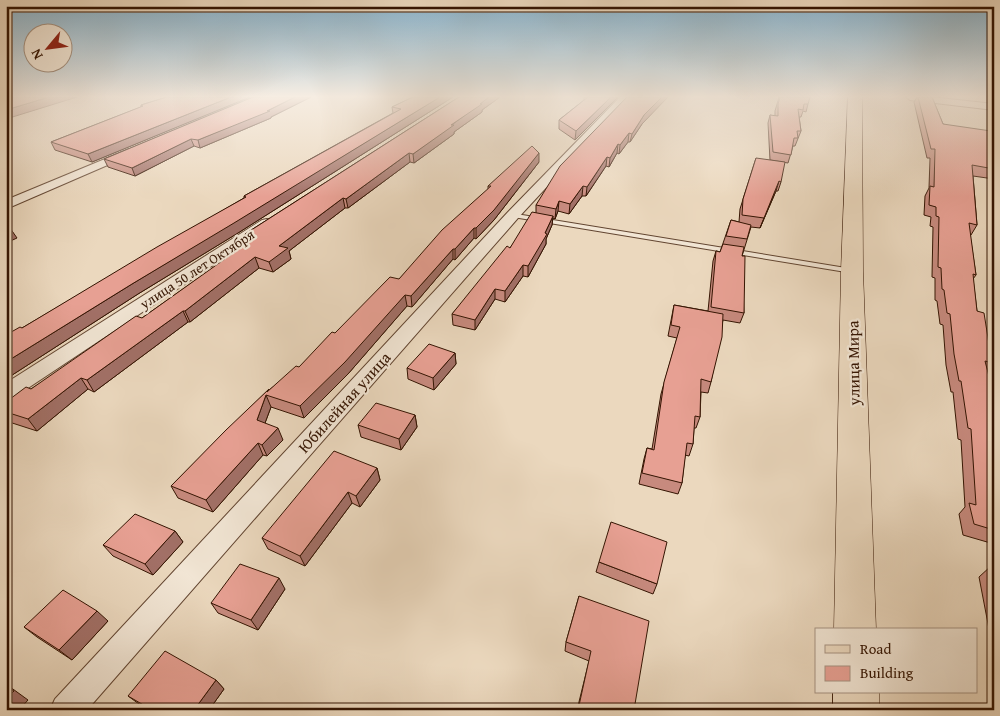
<svg xmlns="http://www.w3.org/2000/svg" width="1000" height="716" font-family="'Gentium Book Plus',serif">
  <rect width="100%" height="100%" fill="#ebd8be"/>
  <filter id="stains"><feTurbulence type="fractalNoise" baseFrequency=".004" numOctaves="4"/><feColorMatrix values="0 0 0 0 .2 0 0 0 0 .09 0 0 0 0 .02 0 0 0 .5 -.17"/></filter>
  <radialGradient id="worn" r=".72"><stop offset=".6" stop-color="#630" stop-opacity="0"/><stop offset="1" stop-color="#630" stop-opacity=".3"/></radialGradient>
  <g fill="none" stroke-linecap="round" stroke-linejoin="round">
    <defs>
      <polygon id="lane" points="510,213 852,269 856,271 852,273 513,217 510,217"/>
      <g id="street">
        <polygon points="620,97 630,97 518,218 87,710 50,710 55,699 508,212"/>
        <polygon points="906,97 931,97 994,104 994,110 910,100"/>
        <polygon points="129,149 135,152 133,154 6,209 6,200"/>
        <polygon points="267,219 272,220 274,223 272,226 13,398 6,400 6,383 262,220"/>
      </g>
      <g id="primary">
        <polygon points="848,97 862,97 863,271 876,630 834,630 841,271"/>
        <rect x="833" y="692" width="46" height="18"/>
      </g>
    </defs>
    <use href="#lane" stroke="#624531" stroke-width="2"/>
    <use href="#street" stroke="#624531" stroke-width="2"/>
    <use href="#primary" stroke="#341402" stroke-width="1"/>
    <use href="#lane" fill="#f2e6d5" fill-rule="evenodd"/>
    <use href="#street" fill="#f2e6d5" fill-rule="evenodd"/>
    <use href="#primary" fill="#ebd8be" fill-rule="evenodd"/>
  </g>
  <g fill="#c78a7e" stroke="#341402">
    <polygon points="167,97 250,97 92,162 55,150 51,142 141,107 141,105"/>
    <polygon points="253,97 311,97 271,117 271,118 200,148 194,146 135,176 108,167 104,159"/>
    <polygon points="413,97 453,97 238,233 138,294 6,379 6,335 22,328 244,198 244,196 393,113 392,107"/>
    <polygon points="459,97 500,97 482,110 482,112 454,132 454,134 414,163 410,162 348,208 345,208 289,251 291,259 273,272 259,268 190,322 188,322 94,392 88,389 37,431 6,421 6,402 31,389 142,318 248,243 245,234"/>
    <polygon points="584,97 618,97 575,140 559,129 559,120 584,100"/>
    <polygon points="779,97 808,104 806,112 803,111 801,117 799,117 801,131 795,146 793,146 788,163 770,160 768,123 770,115 775,116 775,111"/>
    <polygon points="917,97 932,97 943,124 994,139 994,179 973,176 977,225 971,235 970,235 976,275 973,279 977,311 992,363 987,370 994,396 994,544 963,535 959,514 965,507 961,440 958,439 953,392 951,392 946,365 943,325 940,324 937,301 935,300 935,278 932,277 933,227 930,226 931,217 924,215 925,196 929,188 930,158 927,158 914,102"/>
    <polygon points="642,124 630,142 628,142 619,154 617,153 609,167 606,166 586,196 582,196 569,214 558,211 555,219 553,218 552,225 546,239 546,244 528,277 523,276 505,302 495,299 475,330 453,325 452,314 510,248 536,213 536,205"/>
    <polygon points="756,158 781,182 778,191 776,191 760,228 751,227 742,256 744,313 740,323 723,320 711,382 708,393 701,392 700,417 696,428 694,428 693,444 689,456 685,455 682,483 678,494 639,484 644,459 647,448 652,449 661,394 677,338 668,336 674,305 708,311 713,261 716,251 720,252 731,220 739,222 740,209"/>
    <polygon points="539,162 494,220 476,239 474,238 455,260 453,259 412,307 407,306 348,374 304,418 271,407 265,423 283,440 267,456 263,455 213,512 178,498 171,486 269,389 269,390 299,367 335,333 399,279 488,189 488,186"/>
    <polygon points="455,353 456,364 434,390 408,379 407,368"/>
    <polygon points="415,415 417,427 401,450 361,437 358,425"/>
    <polygon points="377,468 380,480 360,507 352,503 305,566 268,549 262,538"/>
    <polygon points="175,531 183,542 153,575 113,556 103,545"/>
    <polygon points="599,562 657,584 653,594 596,572"/>
    <polygon points="991,566 994,567 994,655 979,577"/>
    <polygon points="285,589 258,630 218,613 211,603"/>
    <polygon points="579,596 634,710 577,710 589,661 565,651 566,642"/>
    <polygon points="108,621 72,660 37,637 24,627"/>
    <polygon points="216,680 224,689 209,710 149,710 139,704 128,696"/>
  </g>
  <g fill="#a27067" stroke="#341402">
    <polygon points="49,97 77,97 6,119 6,110"/>
    <polygon points="231,97 250,97 92,162 88,154"/>
    <polygon points="295,97 311,97 271,117 271,118 200,148 198,140 267,111"/>
    <polygon points="440,97 453,97 238,233 138,294 6,379 6,362 132,284"/>
    <polygon points="489,97 500,97 482,110 482,112 454,132 454,134 414,163 413,154"/>
    <polygon points="611,97 618,97 575,140 576,131"/>
    <polygon points="662,97 668,97 642,124 630,142 632,134 644,115"/>
    <polygon points="629,133 628,142 619,154 620,145"/>
    <polygon points="191,139 194,146 135,176 132,168"/>
    <polygon points="618,144 617,153 609,167 610,158"/>
    <polygon points="409,153 410,162 348,208 346,199"/>
    <polygon points="539,153 539,162 494,220 476,239 476,228"/>
    <polygon points="607,157 606,166 586,196 587,187"/>
    <polygon points="779,181 776,191 760,228 764,218"/>
    <polygon points="583,186 582,196 569,214 570,204"/>
    <polygon points="343,198 345,208 289,251 291,259 273,272 269,262 279,246"/>
    <polygon points="559,201 558,211 555,219 556,209"/>
    <polygon points="553,216 552,225 546,239 546,244 528,277 528,266 545,233"/>
    <polygon points="10,228 17,238 6,243 6,230"/>
    <polygon points="474,228 474,238 455,260 455,249"/>
    <polygon points="453,249 453,259 412,307 411,296"/>
    <polygon points="255,257 259,268 190,322 185,311"/>
    <polygon points="523,265 523,276 505,302 505,291"/>
    <polygon points="495,289 495,299 475,330 475,320"/>
    <polygon points="405,295 407,306 348,374 304,418 300,406"/>
    <polygon points="183,311 188,322 94,392 87,380"/>
    <polygon points="455,353 456,364 434,390 433,378"/>
    <polygon points="81,378 88,389 37,431 28,419"/>
    <polygon points="266,395 271,407 262,431 257,420"/>
    <polygon points="415,415 417,427 401,450 399,439"/>
    <polygon points="278,428 283,440 267,456 262,445"/>
    <polygon points="258,443 263,455 213,512 206,500"/>
    <polygon points="377,468 380,480 360,507 356,496"/>
    <polygon points="348,492 352,503 305,566 300,556"/>
    <polygon points="175,531 183,542 153,575 145,564"/>
    <polygon points="279,578 285,589 258,630 251,620"/>
    <polygon points="97,611 108,621 72,660 59,650"/>
    <polygon points="216,680 224,689 209,710 194,710"/>
    <polygon points="6,684 28,700 19,710 6,710"/>
  </g>
  <g fill="#e7a093" stroke="#341402">
    <polygon points="13,97 49,97 6,110 6,99"/>
    <polygon points="167,97 231,97 88,154 51,142 143,106 141,105"/>
    <polygon points="253,97 295,97 267,111 270,111 198,140 191,139 132,168 104,159"/>
    <polygon points="413,97 440,97 234,223 132,284 6,362 6,335 20,327 22,328 157,247 246,197 244,196 401,109 392,107"/>
    <polygon points="459,97 489,97 480,104 482,104 451,125 454,125 413,154 409,153 346,199 343,198 279,246 288,248 269,262 255,257 185,311 183,311 87,380 81,378 28,419 6,412 6,402 26,387 31,389 136,316 142,318 250,241 245,234"/>
    <polygon points="588,97 611,97 576,131 559,120"/>
    <polygon points="627,97 662,97 644,115 632,134 629,133 620,145 618,144 610,158 607,157 587,187 583,186 570,204 559,201 556,209 536,205 560,166"/>
    <polygon points="780,97 810,97 808,104 804,104 803,110 798,109 801,131 797,131 798,138 794,138 791,155 773,152 770,115 778,116 778,104"/>
    <polygon points="918,97 932,97 943,124 991,131 994,139 994,169 972,165 977,225 969,223 976,275 973,274 977,311 984,313 992,363 985,361 994,396 994,530 974,524 969,503 976,505 971,429 968,428 961,381 959,381 954,354 950,314 947,313 944,290 942,289 941,268 938,267 939,217 936,216 936,207 929,205 930,186 934,187 935,149 931,149"/>
    <polygon points="532,146 539,153 494,210 476,228 474,228 455,249 453,249 411,296 405,295 345,362 300,406 266,395 257,420 278,428 262,445 258,443 206,500 171,486 226,430 269,389 267,392 296,366 299,367 332,332 335,333 390,277 399,279 442,230 491,186 488,186"/>
    <polygon points="756,158 785,162 781,182 779,181 764,218 742,215 743,199"/>
    <polygon points="532,212 553,216 545,233 547,234 528,266 523,265 505,291 495,289 475,320 452,314 507,246 510,248"/>
    <polygon points="731,220 751,225 747,239 726,236"/>
    <polygon points="723,244 744,247 742,256 745,256 744,313 711,307 716,251 720,252"/>
    <polygon points="674,305 723,314 722,337 711,382 701,379 700,417 695,416 693,444 687,443 682,483 642,473 647,448 654,450 664,382 680,327 671,325"/>
    <polygon points="429,344 455,353 433,378 407,368"/>
    <polygon points="376,403 415,415 399,439 358,425"/>
    <polygon points="334,451 377,468 356,496 348,492 300,556 262,538"/>
    <polygon points="135,514 175,531 145,564 103,545"/>
    <polygon points="611,522 667,542 657,584 599,562"/>
    <polygon points="240,564 279,578 251,620 211,603"/>
    <polygon points="991,566 994,567 994,579"/>
    <polygon points="63,590 97,611 59,650 24,627"/>
    <polygon points="579,596 649,621 634,710 578,710 591,651 566,642"/>
    <polygon points="165,651 216,680 194,710 152,710 128,696"/>
    <polygon points="6,686 14,691 6,699"/>
  </g>
  <linearGradient id="sky" x2="0" y2="1"><stop stop-color="#88b6d2"/><stop offset="0.49" stop-color="#f6ede2"/><stop offset="1" stop-color="#f6ede2" stop-opacity="0"/></linearGradient>
  <rect width="1000" height="197" fill="url(#sky)"/>
  <g text-anchor="middle" stroke-width="4.5" stroke-linejoin="round" paint-order="stroke">
    <g font-size="14" fill="#341402" stroke="#f2e6d5">
      <text transform="translate(197 269) rotate(-33)" y="5">улица 50 лет Октября</text>
    </g>
    <g font-size="16" fill="#341402" stroke="#f2e6d5">
      <text transform="translate(853 363) rotate(-91)" y="6">улица Мира</text>
      <text transform="translate(344 402) rotate(-48)" y="6">Юбилейная улица</text>
    </g>
  </g>
  <rect width="1000" height="716" fill="none" stroke="#ebd8be" stroke-width="25"/>
  <rect x="8" y="8" width="985" height="701" fill="none" stroke="#341402" stroke-width="2.5"/>
  <rect x="12" y="12" width="975" height="691" fill="none" stroke="#341402"/>
  <rect x="815" y="628" width="162" height="65" fill="#f2e6d5" stroke="#a69281"/>
  <rect x="825" y="645" width="25" height="8" fill="#ebd8be" stroke="#a69281"/>
  <text x="860" y="654" font-size="15" fill="#341402">Road</text>
  <rect x="825" y="666" width="25" height="15" fill="#e7a093" stroke="#a69281"/>
  <text x="860" y="678" font-size="15" fill="#341402">Building</text>
  <g transform="translate(48 48) rotate(241)"><circle r="24" fill="#f2e6d5" stroke="#a69281"/>
  <path d="M0-4L9 19L0 12L-9 19Z" fill="#8f2418"/>
  <text y="-8" font-size="14" font-weight="bold" text-anchor="middle" fill="#341402">N</text>
  </g>
  <rect width="100%" height="100%" filter="url(#stains)"/>
  <rect width="100%" height="100%" fill="url(#worn)"/>
</svg>
